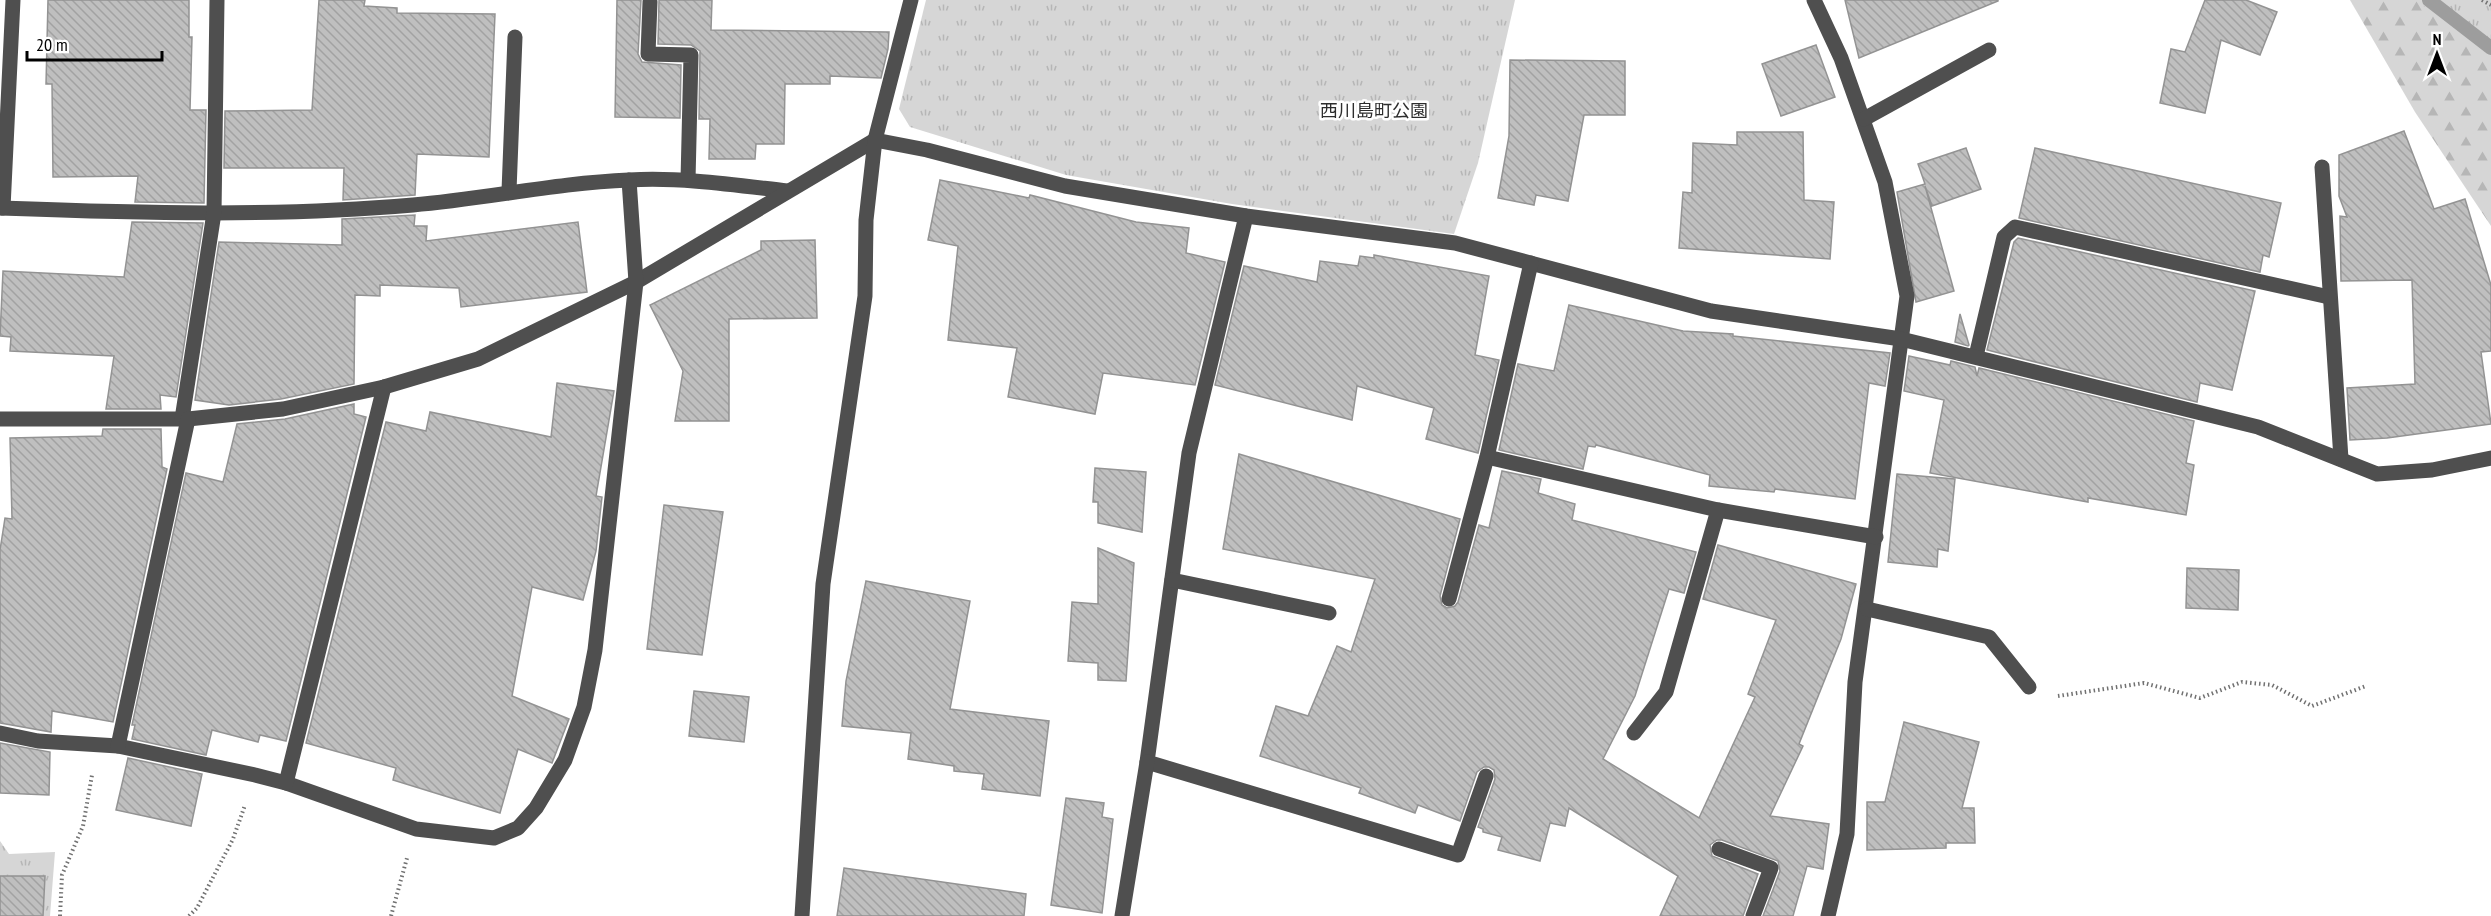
<svg xmlns="http://www.w3.org/2000/svg" width="2491" height="916" font-family="'PT Sans Narrow','Noto Sans JP',sans-serif">
  <defs>
    <pattern id="grass-tufts" width="24" height="20" patternUnits="userSpaceOnUse" patternTransform="scale(1.5)"><rect width="24" height="20" fill="#d6d6d6"/><path d="M3 7l-1-3M5 7V3M7 7l1-3M15 17l-1-3M17 17v-4M19 17l1-3" fill="none" stroke="#b6b6b6"/></pattern>
    <pattern id="forest-firs" width="22" height="20" patternUnits="userSpaceOnUse" patternTransform="scale(1.5)"><rect width="22" height="20" fill="#d6d6d6"/><path d="M5 1l3.5 6h-7zM16 11l3.5 6h-7z" fill="#b6b6b6"/></pattern>
    <pattern id="building-back-hatch" width="6" height="6" patternUnits="userSpaceOnUse" patternTransform="scale(1.5)"><rect width="6" height="6" fill="#bfbfbf"/><path d="M-1 5l2 2M0 0l6 6M5-1l2 2" fill="none" stroke="#a2a2a2"/></pattern>
  </defs>
  <rect width="100%" height="100%" fill="#fff"/>
  <g fill="url(#grass-tufts)">
    <polygon points="926,0 1515,0 1478,163 1454,234 1232,204 1066,175 910,127 899,109"/>
    <polygon points="2408,0 2491,0 2491,54 2483,49"/>
    <polygon points="0,841 9,854 55,852 50,916 0,916"/>
  </g>
  <polygon fill="url(#forest-firs)" points="2350,0 2415,0 2491,54 2491,226 2415,112"/>
  <g fill="none" stroke-linecap="round" stroke-linejoin="round">
    <polyline stroke="#9d9d9d" stroke-width="14" points="2429,0 2491,48"/>
  </g>
  <g fill="url(#building-back-hatch)" stroke="#939393" stroke-width="1.5">
    <polygon points="48,0 189,0 189,37 192,37 190,110 206,110 204,203 135,202 138,176 53,177 52,84 46,84"/>
    <polygon points="319,0 365,0 364,6 397,8 397,13 495,14 489,157 417,154 415,195 343,200 344,168 224,168 225,111 312,110"/>
    <polygon points="617,0 641,0 638,54 642,62 681,65 680,118 615,117"/>
    <polygon points="659,0 712,0 711,30 889,32 888,49 881,78 830,76 830,84 785,84 784,144 756,144 755,159 709,159 710,119 699,119 700,51 691,45 658,44"/>
    <polygon points="1845,0 1998,0 1998,1 1859,58"/>
    <polygon points="2205,0 2246,0 2277,12 2260,55 2221,40 2205,113 2160,103 2171,49 2185,52"/>
    <polygon points="1816,45 1835,97 1781,116 1762,64"/>
    <polygon points="1510,60 1625,61 1625,115 1584,115 1568,201 1536,195 1534,205 1498,198 1509,136"/>
    <polygon points="2404,131 2434,209 2465,199 2491,285 2491,351 2481,352 2491,424 2387,438 2350,440 2347,388 2415,384 2412,280 2341,281 2340,216 2347,217 2339,196 2339,155"/>
    <polygon points="1737,132 1803,132 1804,200 1834,202 1830,259 1679,248 1683,192 1692,193 1693,143 1737,145"/>
    <polygon points="1966,148 1981,189 1932,206 1925,186 1954,291 1916,302 1897,192 1925,184 1918,164"/>
    <polygon points="2035,148 2281,203 2269,257 2263,255 2260,272 2019,218"/>
    <polygon points="940,180 1029,198 1030,195 1136,222 1189,228 1186,253 1225,262 1195,385 1103,373 1095,414 1008,397 1017,348 948,340 958,246 928,240"/>
    <polygon points="415,215 414,226 427,226 426,241 578,222 587,292 461,307 459,288 380,285 380,296 355,295 354,384 281,399 229,405 195,400 219,242 342,245 342,219"/>
    <polygon points="132,222 203,223 176,397 160,395 161,409 106,409 114,356 10,351 11,337 0,336 3,271 124,277"/>
    <polygon points="2018,238 2255,291 2232,390 2200,383 2197,402 1987,350 2014,242"/>
    <polygon points="815,240 817,318 729,319 729,421 675,421 683,371 650,305 761,250 761,241"/>
    <polygon points="1374,255 1489,276 1475,355 1499,360 1478,453 1426,439 1434,408 1357,386 1352,420 1215,385 1244,266 1317,282 1320,261 1358,266 1360,256 1374,258"/>
    <polygon points="1569,305 1683,331 1733,334 1733,336 1890,353 1885,386 1869,383 1855,499 1775,489 1774,492 1709,486 1710,475 1596,445 1595,447 1588,446 1583,469 1499,450 1518,364 1554,371"/>
    <polygon points="1960,314 1969,345 1968,346 1955,342"/>
    <polygon points="1909,356 1950,365 1951,361 1975,367 1977,376 1979,368 2194,421 2186,463 2194,465 2186,515 2088,498 2088,502 1930,473 1944,400 1904,391"/>
    <polygon points="557,383 614,391 596,496 602,497 596,551 583,600 532,587 512,696 569,719 552,763 518,749 500,813 393,780 396,768 306,743 386,422 426,431 430,412 551,437"/>
    <polygon points="354,404 354,414 366,417 286,741 260,735 258,742 212,730 206,755 132,739 135,725 132,725 186,473 223,482 237,424 285,419"/>
    <polygon points="103,429 161,429 162,467 167,469 113,722 52,711 51,732 0,723 0,550 5,518 12,519 10,438 102,436"/>
    <polygon points="1239,454 1460,519 1440,596 1442,605 1447,608 1455,606 1458,602 1479,525 1489,528 1502,471 1541,479 1538,493 1575,504 1572,520 1696,552 1684,593 1669,589 1635,696 1603,759 1699,818 1755,697 1748,694 1776,620 1703,599 1718,545 1856,584 1841,639 1799,744 1803,746 1770,816 1829,824 1823,869 1807,866 1793,916 1763,916 1780,871 1778,861 1722,840 1717,840 1710,845 1712,856 1758,874 1743,916 1660,916 1678,876 1569,808 1565,826 1550,823 1540,861 1498,850 1502,837 1483,832 1483,829 1478,827 1495,779 1494,770 1489,767 1484,767 1477,772 1460,821 1418,805 1415,813 1359,793 1361,788 1260,756 1276,706 1308,716 1337,646 1351,652 1375,579 1223,549"/>
    <polygon points="1095,468 1146,472 1142,532 1098,523 1098,502 1093,502"/>
    <polygon points="1897,474 1955,479 1948,551 1938,549 1937,567 1888,562"/>
    <polygon points="664,505 723,512 702,655 647,649"/>
    <polygon points="1098,548 1134,563 1126,681 1098,680 1098,663 1068,661 1072,602 1098,604"/>
    <polygon points="2187,568 2239,570 2238,610 2186,608"/>
    <polygon points="866,581 970,601 950,709 1049,721 1040,796 982,789 984,774 954,771 954,766 908,759 911,733 842,726 846,681"/>
    <polygon points="694,691 749,697 744,742 689,736"/>
    <polygon points="1904,722 1979,742 1962,808 1974,808 1975,843 1946,843 1946,848 1867,850 1867,802 1885,802"/>
    <polygon points="0,743 50,752 49,795 0,793"/>
    <polygon points="128,758 202,774 191,826 116,810"/>
    <polygon points="1066,798 1104,803 1102,817 1113,819 1102,913 1051,905"/>
    <polygon points="844,868 1026,894 1024,916 837,916"/>
    <polygon points="0,876 45,876 43,916 0,916"/>
  </g>
  <g fill="none" stroke-linecap="round" stroke-linejoin="round">
    <g stroke="#717171" stroke-width="4" stroke-dasharray="1.5 3" stroke-linecap="butt">
      <polyline points="2482,0 2491,5"/>
      <polyline points="2058,696 2144,683 2200,698 2242,682 2272,685 2312,706 2366,686"/>
      <polyline points="60,916 62,875 83,826 92,775"/>
      <polyline points="189,916 197,908 233,839 245,805"/>
      <polyline points="391,916 407,858"/>
    </g>
    <g stroke="#4f4f4f" stroke-width="15">
      <polyline points="1814,0 1841,58 1885,182 1907,296 1855,682 1847,834 1828,916"/>
      <polyline points="650,2 648,54 691,55 688,180"/>
      <polyline points="1864,119 1989,50"/>
      <polyline points="2322,167 2341,459"/>
      <polyline points="509,191 515,37"/>
      <path d="M 0,208 C 137,213 276,217 413,205 C 485,199 556,183 629,180 C 682,177 735,185 787,191"/>
      <polyline points="3,208 13,0"/>
      <polyline points="1246,216 1189,453 1147,762 1458,855 1486,776"/>
      <polyline points="1976,356 2004,237 2015,227 2329,297"/>
      <polyline points="0,419 188,419 283,409 384,387 478,359 636,282 875,140 927,150 1065,186 1246,216 1455,243 1711,311 1901,339 2258,427 2377,474 2432,470 2491,458"/>
      <polyline points="182,419 214,213 217,0"/>
      <polyline points="1487,457 1718,510 1876,537"/>
      <polyline points="1172,580 1329,613"/>
      <polyline points="1449,599 1487,457 1531,263"/>
      <polyline points="1867,609 1989,637 2029,687"/>
      <polyline points="0,733 38,741 118,746 255,775 286,783 416,829 494,838 518,828 536,808 565,760 584,707 595,650 636,282 629,180"/>
      <polyline points="1634,733 1666,692 1718,510"/>
      <polyline points="118,746 188,419"/>
      <polyline points="286,783 384,387"/>
      <polyline points="1719,849 1771,868 1753,916"/>
      <polyline points="802,916 823,584 865,296 866,220 875,140 911,0"/>
      <polyline points="1122,916 1147,762"/>
    </g>
  </g>
  <g text-anchor="middle" stroke-width="5" stroke-linejoin="round" paint-order="stroke">
    <g font-size="18" fill="#2d2d2d" stroke="#fff">
      <text x="1374" y="117">西川島町公園</text>
    </g>
  </g>
  <g transform="translate(2437 54)" stroke="#ffffff" stroke-width="4.5" paint-order="stroke">
  <path d="M0-4.5L10 22L0 15L-10 22Z" fill="#000000"/>
  <text y="-9" font-size="16" font-weight="bold" text-anchor="middle" fill="#000000">N</text>
  </g>
  <path d="M27 51v9h135v-9" fill="none" stroke="#000000" stroke-width="3"/>
  <text x="36" y="51" font-size="18" fill="#000000" stroke="#ffffff" stroke-width="4.5" paint-order="stroke">20 m</text>
</svg>
